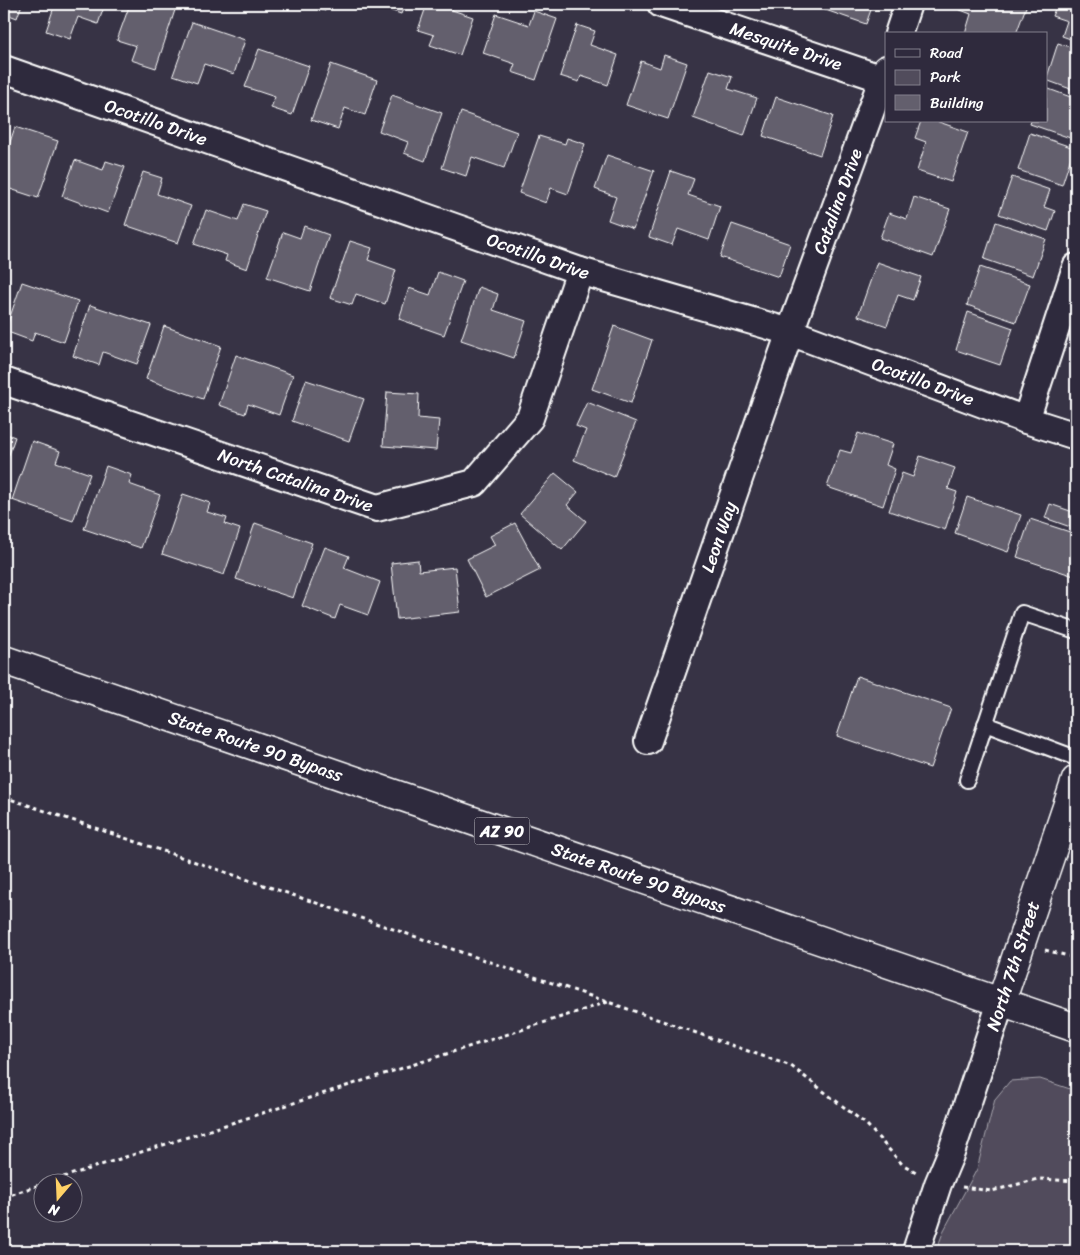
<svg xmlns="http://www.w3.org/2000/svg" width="1080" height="1255" font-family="Sriracha,sans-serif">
  <rect width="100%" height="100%" fill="#373345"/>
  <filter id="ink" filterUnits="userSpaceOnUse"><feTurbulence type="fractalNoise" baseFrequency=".02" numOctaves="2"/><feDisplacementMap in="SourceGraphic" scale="10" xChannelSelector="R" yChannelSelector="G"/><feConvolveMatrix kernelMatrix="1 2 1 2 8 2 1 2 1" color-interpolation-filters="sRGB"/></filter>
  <g filter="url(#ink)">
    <polygon fill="#514c5c" stroke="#a8a6ae" points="1040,1079 1076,1091 1076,1251 936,1251 944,1230 977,1169 995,1099 1010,1081"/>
    <g fill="#635f6d" stroke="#fff">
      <polygon points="4,4 22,4 17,18 4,13"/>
      <polygon points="55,4 105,4 98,24 78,17 70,39 46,31"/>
      <polygon points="130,4 156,4 175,10 156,68 131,60 136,46 117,40"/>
      <polygon points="303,4 328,4 325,11"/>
      <polygon points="351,4 405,4 401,14 375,5 373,11"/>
      <polygon points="427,4 454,4 452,10 473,17 460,55 430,45 434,35 418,30"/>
      <polygon points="808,4 873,4 866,24"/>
      <polygon points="960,4 1027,4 1016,34 965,34 971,14 958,9"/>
      <polygon points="1057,4 1076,4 1076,41 1062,36 1067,21 1052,16"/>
      <polygon points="534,11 557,19 536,80 512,72 515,64 483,53 496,14 529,25"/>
      <polygon points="192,22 245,40 234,74 204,64 197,83 173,75"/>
      <polygon points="577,25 595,31 590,45 618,55 608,85 581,76 579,82 560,76"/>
      <polygon points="1058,43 1076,49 1076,91 1046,80"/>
      <polygon points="259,49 309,66 292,115 271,108 275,97 245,87"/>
      <polygon points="664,55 687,63 668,119 626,105 641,61 660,68"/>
      <polygon points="331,64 377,80 365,115 345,108 338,129 311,120"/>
      <polygon points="710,70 732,77 728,89 757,98 744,136 693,118"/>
      <polygon points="1046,88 1076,99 1076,111 1074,116 1076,117 1076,140 1030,124 1031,121 1046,121"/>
      <polygon points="392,95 442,113 425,161 404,153 408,142 379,131"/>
      <polygon points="776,97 833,116 820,155 763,136"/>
      <polygon points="461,112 517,132 504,168 472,157 466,176 442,168"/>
      <polygon points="921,121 936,121 968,132 951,182 917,171 926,142 915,138"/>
      <polygon points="15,127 58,141 38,198 4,187 4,160"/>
      <polygon points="1030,133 1074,148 1062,185 1018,170"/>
      <polygon points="539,136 565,144 567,138 585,144 568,194 551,188 546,203 519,193"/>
      <polygon points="607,155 654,171 633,229 608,220 616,197 595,189"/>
      <polygon points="75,160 103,170 106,161 125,167 108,213 62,196"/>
      <polygon points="671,171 694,179 688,195 720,206 709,240 678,229 672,245 649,237"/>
      <polygon points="143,172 162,178 157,194 191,206 178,243 125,225"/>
      <polygon points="1012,177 1050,190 1044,207 1055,211 1048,231 999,214"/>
      <polygon points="914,197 950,209 933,257 880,238 889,213 907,219"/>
      <polygon points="244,204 266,211 247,269 225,261 227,255 194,244 206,210 238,221"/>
      <polygon points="996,222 1046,239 1033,276 984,259"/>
      <polygon points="732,224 790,244 779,277 720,257"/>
      <polygon points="304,226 329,235 310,291 267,277 283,232 300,238"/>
      <polygon points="350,241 372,248 368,260 396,270 385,304 356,294 352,305 330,298"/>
      <polygon points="877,262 921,277 913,300 898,295 887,326 858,316"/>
      <polygon points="980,267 1030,284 1016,322 967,305"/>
      <polygon points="438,272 463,281 444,335 399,319 409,288 430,295"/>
      <polygon points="4,277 9,279 4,294"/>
      <polygon points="22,282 78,301 64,342 35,332 32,341 5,331"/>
      <polygon points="479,287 498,294 493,310 526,321 514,358 461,340"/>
      <polygon points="90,305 151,325 137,364 103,352 99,365 73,356"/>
      <polygon points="968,312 1013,328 1000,365 956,350"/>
      <polygon points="164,326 221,346 203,399 146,379"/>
      <polygon points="614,326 652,340 631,403 592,389"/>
      <polygon points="236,355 293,375 279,415 248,404 245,414 219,405"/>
      <polygon points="1076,375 1076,392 1071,390"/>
      <polygon points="306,380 364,399 349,441 292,421"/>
      <polygon points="387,392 419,394 418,418 439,420 436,450 383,446"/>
      <polygon points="587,402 636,422 614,477 574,460 586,430 576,426"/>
      <polygon points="4,433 15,437 4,469"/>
      <polygon points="858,433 893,444 886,465 895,469 883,506 827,487 840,450 851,453"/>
      <polygon points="32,441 60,451 56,462 90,474 73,521 12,500"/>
      <polygon points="920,456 955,468 948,489 957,492 945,530 889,511 902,473 913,477"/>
      <polygon points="106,466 132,475 129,484 160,495 141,548 84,529"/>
      <polygon points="555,473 578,492 567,505 586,521 562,550 520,514"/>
      <polygon points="183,494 210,503 207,512 227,518 225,524 240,529 224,575 162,554"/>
      <polygon points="967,497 1021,515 1008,552 955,533"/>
      <polygon points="1050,504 1076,513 1076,529 1045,518"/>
      <polygon points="1030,519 1076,534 1076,570 1074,576 1017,557"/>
      <polygon points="255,523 312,543 293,598 236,579"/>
      <polygon points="515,523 540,570 486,597 467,559 495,545 490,536"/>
      <polygon points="325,547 349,556 344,568 380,582 368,615 340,605 335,619 302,606"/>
      <polygon points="418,560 419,571 455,567 460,612 397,619 391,563"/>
      <polygon points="857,676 951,708 930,768 837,736"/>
    </g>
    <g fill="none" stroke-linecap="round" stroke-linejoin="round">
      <defs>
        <g id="lane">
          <polyline points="985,724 1076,758"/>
          <polyline points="967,780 1022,613 1076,631"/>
        </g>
        <g id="street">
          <path id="s1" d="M 661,4 L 883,79"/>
          <polyline points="898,34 908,4"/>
          <path id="s2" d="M 4,69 L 580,271 L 790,332 L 1026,420 L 1076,436"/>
          <path id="s3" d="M 4,381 L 377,508 L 474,483 L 530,418 L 580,271"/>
          <polyline points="1026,420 1076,267"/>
          <path id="s4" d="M 648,741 L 790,332 L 886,69"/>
          <polyline points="916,1251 938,1184 951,1153 1001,1002"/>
        </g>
        <polyline id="secondary" points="1001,1002 1076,780"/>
        <g id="highway">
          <path id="s5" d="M 4,660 L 1076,1028"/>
        </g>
      </defs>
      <use href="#lane" stroke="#fff" stroke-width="18"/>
      <use href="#street" stroke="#fff" stroke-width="30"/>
      <use href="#secondary" stroke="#fff" stroke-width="31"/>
      <use href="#highway" stroke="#fff" stroke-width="31"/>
      <g stroke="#fff" stroke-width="3" stroke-dasharray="4 4" stroke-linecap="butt">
        <polyline points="4,797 608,1002 791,1066 867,1125 902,1164 916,1172"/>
        <polyline points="1045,950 1076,958"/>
        <polyline points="48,1182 608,1002"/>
        <polyline points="962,1187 992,1191 1038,1179 1076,1181"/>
        <polyline points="4,1197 42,1184"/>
      </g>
      <use href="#lane" stroke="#2f2a3d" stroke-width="14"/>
      <use href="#street" stroke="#2f2a3d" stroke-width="26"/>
      <use href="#secondary" stroke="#2f2a3d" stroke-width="28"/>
      <use href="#highway" stroke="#2f2a3d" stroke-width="28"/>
    </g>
  </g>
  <g text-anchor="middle" stroke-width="4" stroke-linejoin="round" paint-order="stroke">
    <rect fill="#2f2a3d" stroke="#c1bfc5" stroke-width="1" x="474.5" y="817.5" width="55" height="27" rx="4"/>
    <g font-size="16" font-weight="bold" fill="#fff">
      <text x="502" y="837">AZ 90</text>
    </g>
    <g font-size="18" fill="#fff" stroke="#2f2a3d">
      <text dy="6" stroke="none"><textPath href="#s1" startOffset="132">Mesquite Drive</textPath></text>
      <text dy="6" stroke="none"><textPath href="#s2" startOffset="161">Ocotillo Drive</textPath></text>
      <text dy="6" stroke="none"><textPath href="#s4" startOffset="572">Catalina Drive</textPath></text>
      <text dy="6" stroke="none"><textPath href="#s2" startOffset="566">Ocotillo Drive</textPath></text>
      <text dy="6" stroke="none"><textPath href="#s2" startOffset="971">Ocotillo Drive</textPath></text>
      <text dy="6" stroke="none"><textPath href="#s3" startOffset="308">North Catalina Drive</textPath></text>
      <text dy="6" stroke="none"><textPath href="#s4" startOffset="216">Leon Way</textPath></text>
      <text dy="6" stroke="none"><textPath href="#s5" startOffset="266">State Route 90 Bypass</textPath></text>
      <text dy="6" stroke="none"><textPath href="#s5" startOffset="671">State Route 90 Bypass</textPath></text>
      <text transform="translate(1013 966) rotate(-72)" y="6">North 7th Street</text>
    </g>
  </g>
  <rect width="1080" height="1255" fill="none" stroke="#2f2a3d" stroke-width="20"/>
  <rect x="10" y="10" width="1060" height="1235" fill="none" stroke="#fff" stroke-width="2" filter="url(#ink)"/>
  <rect x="885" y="32" width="162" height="90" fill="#2f2a3d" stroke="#827f8b"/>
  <rect x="895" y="49" width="25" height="8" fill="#2f2a3d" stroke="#827f8b"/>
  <text x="930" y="58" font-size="15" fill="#ffffff">Road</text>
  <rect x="895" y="70" width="25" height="15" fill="#514c5c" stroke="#827f8b"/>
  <text x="930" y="82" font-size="15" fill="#ffffff">Park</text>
  <rect x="895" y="95" width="25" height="15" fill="#635f6d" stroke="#827f8b"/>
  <text x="930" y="108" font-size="15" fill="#ffffff">Building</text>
  <g transform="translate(58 1198) rotate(199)"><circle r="24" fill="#2f2a3d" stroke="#827f8b"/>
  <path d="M0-4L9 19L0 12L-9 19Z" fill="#ffd166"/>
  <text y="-8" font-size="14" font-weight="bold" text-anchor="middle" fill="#ffffff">N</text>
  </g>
</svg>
